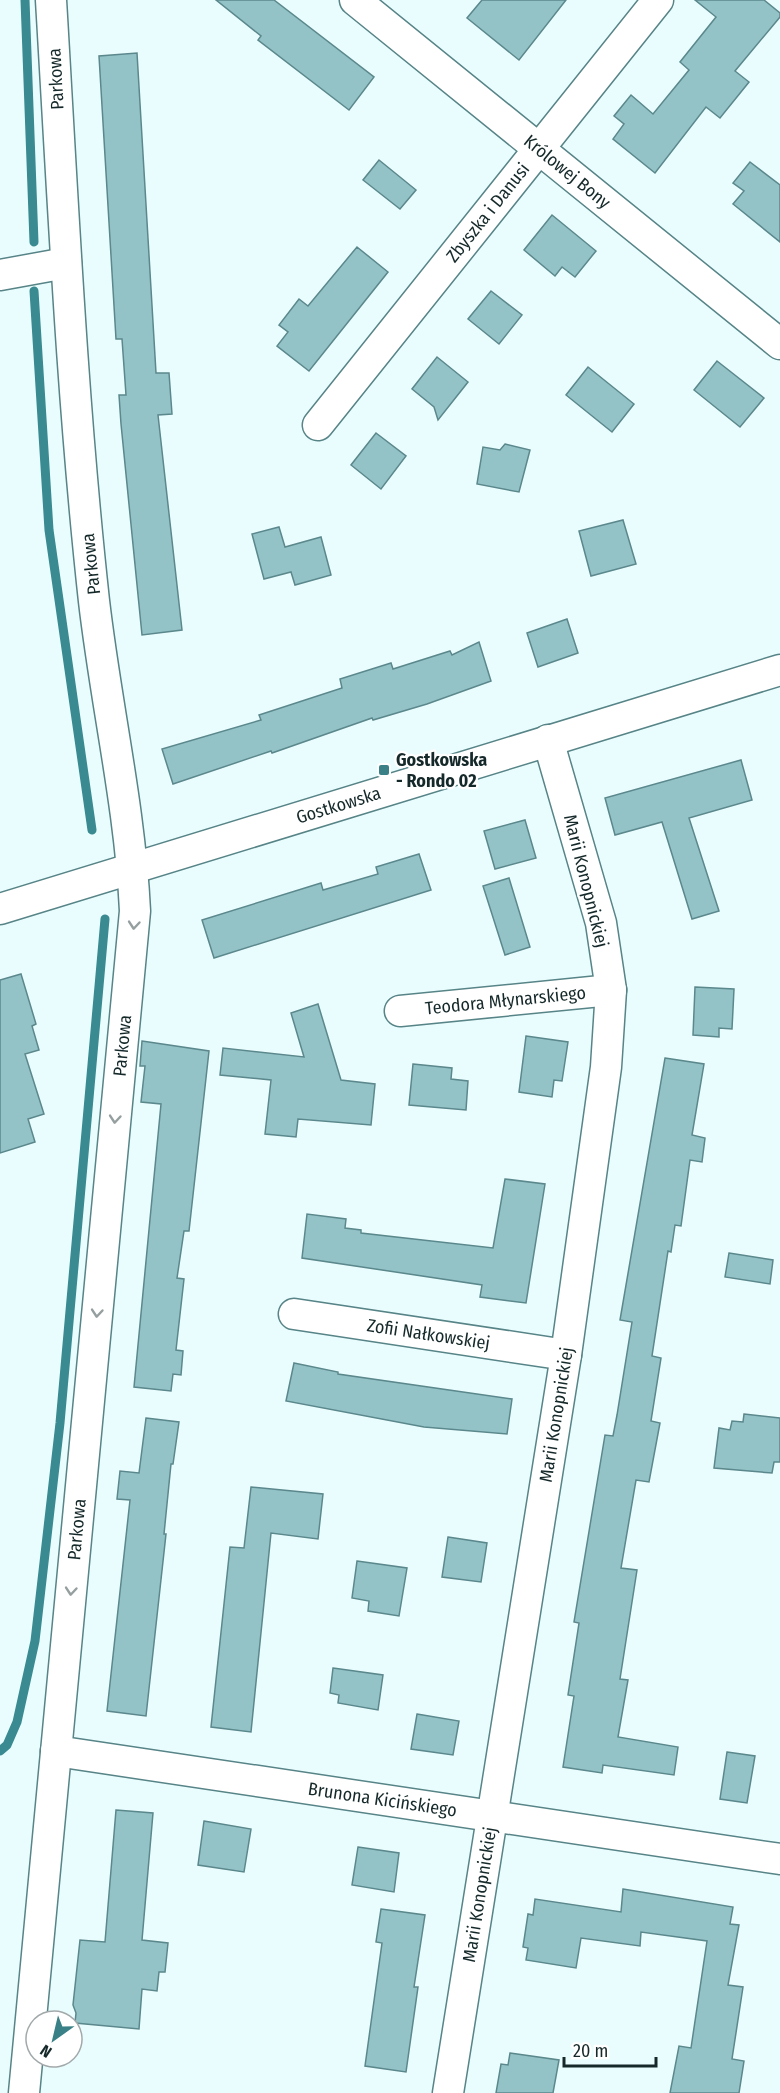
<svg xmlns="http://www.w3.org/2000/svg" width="780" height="2093" font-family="'Fira Sans Condensed',sans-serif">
  <rect width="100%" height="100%" fill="#eafdfe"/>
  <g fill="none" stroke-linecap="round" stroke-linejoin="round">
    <g stroke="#398a91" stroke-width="9">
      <polyline points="25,0 34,242"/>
      <polyline points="34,291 49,530 92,830"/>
      <polyline points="0,1751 7,1745 17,1722 35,1641 60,1423 105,919"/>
    </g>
  </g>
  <g fill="#94c3c7" stroke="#5b888c" stroke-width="1.5">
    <polygon points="216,0 274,0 374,77 349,110 258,40 261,36"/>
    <polygon points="482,0 566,0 519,60 467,18"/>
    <polygon points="695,0 764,0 780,13 780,17 735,71 749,82 720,118 706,107 655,173 613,139 624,124 614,116 631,95 653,114 689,70 680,62 716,17"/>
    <polygon points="137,53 156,373 169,373 172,414 158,415 182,630 142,635 121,424 119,395 126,395 122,339 116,339 99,56"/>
    <polygon points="379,160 416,190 400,209 363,180"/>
    <polygon points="750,162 780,185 780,242 733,204 744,191 733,183"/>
    <polygon points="552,215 596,251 575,277 562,267 555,276 524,250"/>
    <polygon points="357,247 388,272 309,371 277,346 288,332 279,325 299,299 308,306"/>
    <polygon points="491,291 522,315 499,344 468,319"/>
    <polygon points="437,357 468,382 438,420 434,407 412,389"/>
    <polygon points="717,361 764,398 740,427 694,390"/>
    <polygon points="588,367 634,404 612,432 566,395"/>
    <polygon points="376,433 406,456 381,489 351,465"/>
    <polygon points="505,444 530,450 519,492 477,484 483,447 500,450"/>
    <polygon points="623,520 636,564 591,576 579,531"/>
    <polygon points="279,527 285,547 321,537 331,575 295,585 291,572 264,579 252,534"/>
    <polygon points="567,619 578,653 538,667 527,633"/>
    <polygon points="479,642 491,681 427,704 373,720 372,718 272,753 271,751 173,784 162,749 261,720 259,715 342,688 340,679 391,663 393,669 450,651 452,655"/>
    <polygon points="741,760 752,800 689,818 719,911 692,919 662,822 615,835 605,798"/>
    <polygon points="525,820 536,858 495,869 484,831"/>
    <polygon points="419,854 431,890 214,958 202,920 321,883 323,890 378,874 376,867"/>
    <polygon points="509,878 530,947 505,955 483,886"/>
    <polygon points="21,974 36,1024 32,1026 39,1050 25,1054 44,1114 28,1119 35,1142 0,1153 0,980"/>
    <polygon points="695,987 734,989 732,1029 719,1028 719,1037 693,1035"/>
    <polygon points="318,1004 341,1080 375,1084 371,1125 298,1119 296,1137 265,1134 271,1080 220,1075 223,1048 304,1057 291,1013"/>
    <polygon points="526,1036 568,1042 562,1081 554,1080 552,1097 519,1092"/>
    <polygon points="142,1041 209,1051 189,1231 184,1231 177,1278 184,1279 176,1350 183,1351 181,1375 173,1374 171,1391 134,1387 161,1104 141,1102 145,1066 140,1066"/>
    <polygon points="665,1058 704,1064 692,1135 705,1138 702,1162 690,1160 681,1226 675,1225 671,1252 668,1251 652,1356 661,1358 651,1421 660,1423 649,1482 636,1480 621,1568 637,1570 620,1679 628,1680 618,1737 678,1747 674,1775 603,1765 602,1773 563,1767 574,1696 568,1695 579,1623 574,1622 605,1435 613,1436 617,1415 632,1322 620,1320"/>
    <polygon points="413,1064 452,1068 451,1079 468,1081 466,1110 409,1105"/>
    <polygon points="505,1179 545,1184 526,1303 480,1297 482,1285 302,1258 307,1214 346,1219 345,1228 361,1230 361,1233 493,1248"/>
    <polygon points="729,1253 773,1260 770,1284 725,1277"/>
    <polygon points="294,1363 338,1372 338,1374 512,1399 507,1434 424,1427 286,1401"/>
    <polygon points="744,1414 780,1418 780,1462 774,1462 772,1473 714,1468 719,1428 730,1430 732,1421 743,1422"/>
    <polygon points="146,1418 179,1422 173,1464 171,1464 164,1534 166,1534 146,1716 107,1711 130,1500 117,1499 120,1471 139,1473"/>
    <polygon points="251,1487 323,1494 318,1539 271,1533 251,1732 211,1727 230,1547 244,1548"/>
    <polygon points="448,1537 487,1543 481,1582 442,1577"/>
    <polygon points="357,1561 407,1568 399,1616 368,1611 369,1601 352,1598"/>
    <polygon points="333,1668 383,1675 378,1710 338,1703 339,1695 330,1693"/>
    <polygon points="417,1714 459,1721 453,1755 411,1749"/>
    <polygon points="727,1752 755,1756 747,1803 720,1799"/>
    <polygon points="116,1810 153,1813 142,1940 168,1943 165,1972 159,1972 157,1991 142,1989 139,2029 75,2023 76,2013 73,2005 80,1940 105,1942"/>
    <polygon points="204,1821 251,1829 244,1872 198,1865"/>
    <polygon points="358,1847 399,1853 394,1892 352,1885"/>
    <polygon points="623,1889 733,1907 730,1924 739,1925 728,1985 743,1987 732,2059 744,2061 739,2093 670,2093 679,2046 691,2048 707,1941 641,1932 640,1946 581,1938 576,1968 526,1960 528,1948 523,1947 528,1914 533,1915 535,1899 621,1912"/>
    <polygon points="381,1909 425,1915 414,1987 418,1987 406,2072 365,2066 382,1943 376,1942"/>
    <polygon points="510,2053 559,2060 553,2093 496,2093 501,2064 508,2065"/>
  </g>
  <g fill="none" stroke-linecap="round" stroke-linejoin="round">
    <defs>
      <g id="minor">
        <path id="s1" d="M 355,0 L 780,344"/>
        <polyline points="0,275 66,263"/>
        <path id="s2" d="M 318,425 L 658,0"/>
        <path id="s3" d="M 0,909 L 780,670"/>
        <path id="s4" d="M 400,1011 L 611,990"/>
        <path id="s5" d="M 294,1314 L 566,1355"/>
        <path id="s6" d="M 56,1751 L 780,1859"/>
        <path id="s7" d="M 24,2093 L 135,911 C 130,806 106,705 94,601 C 72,401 63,201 51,0"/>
        <path id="s8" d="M 448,2093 L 566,1355 L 606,1067 L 611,990 L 601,923 L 548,740"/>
      </g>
    </defs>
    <use href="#minor" stroke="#578487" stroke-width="33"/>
    <use href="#minor" stroke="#fff" stroke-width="30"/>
  </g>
  <defs><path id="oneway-chevron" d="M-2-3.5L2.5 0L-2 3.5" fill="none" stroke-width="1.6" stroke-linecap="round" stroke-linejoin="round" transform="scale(1.5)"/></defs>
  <g stroke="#969f9f">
    <use href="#oneway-chevron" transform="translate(134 925) rotate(95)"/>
    <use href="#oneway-chevron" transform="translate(115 1119) rotate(95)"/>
    <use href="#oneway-chevron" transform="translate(97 1313) rotate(95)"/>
    <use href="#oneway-chevron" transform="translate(71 1591) rotate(95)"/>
  </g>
  <rect fill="#398187" stroke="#fff" stroke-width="2" x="378" y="764" width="12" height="12" rx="3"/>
  <g text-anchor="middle" stroke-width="4.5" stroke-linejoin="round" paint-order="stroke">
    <g font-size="18" fill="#16292a" stroke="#fff">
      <text transform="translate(56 79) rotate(-93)" y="6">Parkowa</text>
      <text dy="6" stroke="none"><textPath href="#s1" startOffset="273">Królowej Bony</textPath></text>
      <text dy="6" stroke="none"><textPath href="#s2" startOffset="272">Zbyszka i Danusi</textPath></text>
      <text transform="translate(91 564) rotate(-96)" y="6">Parkowa</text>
      <text dy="6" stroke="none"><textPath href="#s3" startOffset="354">Gostkowska</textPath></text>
      <text transform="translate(586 881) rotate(76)" y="6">Marii Konopnickiej</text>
      <text dy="6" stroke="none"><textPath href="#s4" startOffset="106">Teodora Młynarskiego</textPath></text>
      <text dy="6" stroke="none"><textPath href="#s7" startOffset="1052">Parkowa</textPath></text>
      <text dy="6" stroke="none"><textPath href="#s5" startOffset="136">Zofii Nałkowskiej</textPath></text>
      <text dy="6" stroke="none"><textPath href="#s8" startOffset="687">Marii Konopnickiej</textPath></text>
      <text dy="6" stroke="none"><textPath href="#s7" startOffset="566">Parkowa</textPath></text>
      <text dy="6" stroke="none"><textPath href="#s6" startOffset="330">Brunona Kicińskiego</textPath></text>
      <text dy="6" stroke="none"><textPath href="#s8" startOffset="201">Marii Konopnickiej</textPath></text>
    </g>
    <g font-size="18" font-weight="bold" fill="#16292a" stroke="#fff" text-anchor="start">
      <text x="396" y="766">Gostkowska<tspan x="396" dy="21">- Rondo 02</tspan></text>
    </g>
  </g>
  <g transform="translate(54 2039) rotate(214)"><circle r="28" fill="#ffffff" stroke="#a2a9aa" stroke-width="1.5"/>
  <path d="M0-4.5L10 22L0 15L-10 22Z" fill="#398187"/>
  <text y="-9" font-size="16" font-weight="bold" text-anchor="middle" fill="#16292a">N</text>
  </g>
  <path d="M564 2057v9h92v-9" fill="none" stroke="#16292a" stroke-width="3"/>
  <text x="573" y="2057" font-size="18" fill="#16292a" stroke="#ffffff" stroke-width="4.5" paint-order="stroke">20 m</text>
</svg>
